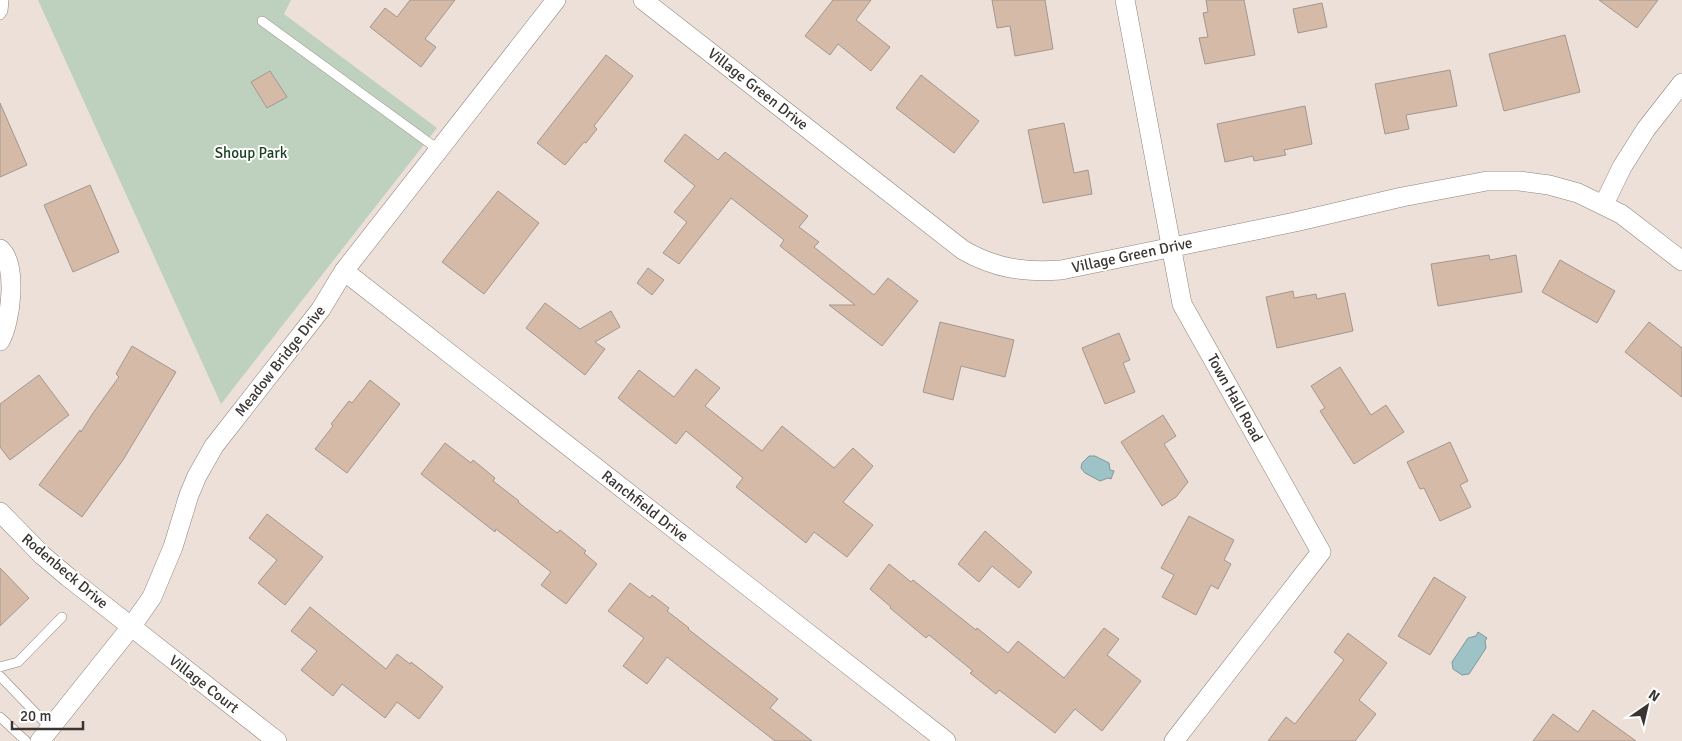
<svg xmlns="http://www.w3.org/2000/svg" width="1682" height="741" font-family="Signika,sans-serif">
  <rect width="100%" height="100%" fill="#ece0d8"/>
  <polygon fill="#bdd1be" points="38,0 291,0 284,14 437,128 221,404"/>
  <g fill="#9dc3c6" stroke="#7f989a">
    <polygon points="1089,456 1095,456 1109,463 1110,470 1114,471 1111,479 1108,478 1100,481 1085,473 1081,468 1082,463"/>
    <polygon points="1478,632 1487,638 1485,641 1486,648 1469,674 1462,675 1453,669 1452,662 1468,638 1476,636"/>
  </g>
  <g fill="#d5baa7" stroke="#a2978f">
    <polygon points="410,0 455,0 425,39 436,47 421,67 370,27 385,8 397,17"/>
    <polygon points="833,0 871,0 856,20 890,47 871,71 838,44 830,55 805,36"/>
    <polygon points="992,0 1045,0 1053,49 1015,56 1010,26 997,28"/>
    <polygon points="1206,0 1244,0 1255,55 1205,64 1199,38 1208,37 1203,13 1208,12"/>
    <polygon points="1599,0 1658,0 1637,28"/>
    <polygon points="1322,3 1327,27 1298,33 1293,9"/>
    <polygon points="1565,35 1580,92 1504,111 1489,54"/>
    <polygon points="606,55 633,76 594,126 597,129 586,143 584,142 565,165 537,143"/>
    <polygon points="1450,70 1457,106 1406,115 1409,129 1385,134 1375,84"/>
    <polygon points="270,71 287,97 267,108 251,82"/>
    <polygon points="921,75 979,121 954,153 896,108"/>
    <polygon points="0,103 27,165 0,177"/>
    <polygon points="1305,106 1312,144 1284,150 1286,155 1254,161 1253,156 1225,162 1217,124"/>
    <polygon points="1064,123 1074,173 1088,170 1092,194 1043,203 1028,130"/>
    <polygon points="685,134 718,160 725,152 808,216 799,227 819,242 814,247 874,295 888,278 918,301 882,346 829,305 855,305 780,246 784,240 731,198 679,264 663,253 687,222 674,212 695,186 664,161"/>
    <polygon points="90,185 119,252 73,272 44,205"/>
    <polygon points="498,191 539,223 484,294 442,262"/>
    <polygon points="1489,255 1490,260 1516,255 1522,292 1438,306 1431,264"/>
    <polygon points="1560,260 1615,291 1597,323 1542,292"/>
    <polygon points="648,268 664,280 652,295 637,283"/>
    <polygon points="1293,291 1294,298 1316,294 1317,299 1345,293 1353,331 1277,348 1266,297"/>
    <polygon points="545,303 580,329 611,311 620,327 595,342 605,349 585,375 526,328"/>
    <polygon points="940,322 1014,340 1005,377 961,366 953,400 923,392"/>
    <polygon points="1649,322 1682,348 1682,397 1625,352"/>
    <polygon points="1119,333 1130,360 1123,363 1135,392 1105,404 1082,348"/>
    <polygon points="132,346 176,372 123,460 82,517 39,485 80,430 81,432 93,413 119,377 116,374"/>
    <polygon points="1340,367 1371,415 1386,405 1404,432 1354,464 1320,411 1325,408 1311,386"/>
    <polygon points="696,369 720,388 705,406 762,451 782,426 834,468 853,448 873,466 843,502 873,525 847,557 814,532 806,543 736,487 743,478 686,431 676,444 618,398 639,370 674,397"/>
    <polygon points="39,375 69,415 10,460 0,447 0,404"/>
    <polygon points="370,380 400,404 347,473 315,449 333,426 331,424 349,401 352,403"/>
    <polygon points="1163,415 1176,436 1164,444 1188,482 1176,497 1162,506 1121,442"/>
    <polygon points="1450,442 1468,481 1460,485 1471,507 1440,521 1424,488 1420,489 1407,462"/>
    <polygon points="445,443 471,463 473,460 495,478 493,481 519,501 518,502 557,533 560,530 586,551 584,553 597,564 566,604 541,585 551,572 496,529 495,532 421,474"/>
    <polygon points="267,514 323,557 285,605 258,583 277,560 249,538"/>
    <polygon points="1189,516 1234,540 1224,560 1231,564 1218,589 1211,585 1196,615 1162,597 1174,575 1161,568"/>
    <polygon points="985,531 1032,572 1019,588 992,566 979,582 958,564"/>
    <polygon points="889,564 911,582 913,580 976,630 977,628 1008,653 1018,641 1064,678 1104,628 1119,639 1107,655 1141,681 1102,731 1075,709 1055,733 999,690 996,694 970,673 973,671 929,635 926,638 890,608 891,607 870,589"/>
    <polygon points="0,568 29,598 0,626"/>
    <polygon points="1434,577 1466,597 1430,655 1398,636"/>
    <polygon points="630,583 650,598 652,595 669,608 667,611 689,628 688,629 778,699 770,708 812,741 775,741 667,657 647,684 623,666 644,638 608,611"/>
    <polygon points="310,607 386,669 397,654 410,664 411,662 443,687 419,719 397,702 385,718 342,684 333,696 301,670 317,651 291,631"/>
    <polygon points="1348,633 1387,663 1359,700 1376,714 1355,741 1268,741 1286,717 1295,724 1344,660 1334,652"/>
    <polygon points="1593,710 1636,741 1533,741 1553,714 1578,732"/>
  </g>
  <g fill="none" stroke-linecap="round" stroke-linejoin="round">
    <defs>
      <g id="lane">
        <polyline points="0,15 3,11 4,0"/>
        <polyline points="262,21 439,150"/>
        <polyline points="0,667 18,662 62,617"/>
        <polyline points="0,676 50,728"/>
        <polyline points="0,717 26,741"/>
      </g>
      <g id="street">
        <path d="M 643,0 L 963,250 C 994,268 1025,273 1061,270 L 1295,222 L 1402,197 L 1487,181 L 1519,181 L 1549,185 L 1578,193 L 1621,214 L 1682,261"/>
        <polyline points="1125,0 1182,304 1321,552 1174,741"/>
        <polyline points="1604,204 1622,167 1646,129 1682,83"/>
        <path d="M 0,249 C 18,264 11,322 0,341"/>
        <polyline points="344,271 946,741"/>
        <polyline points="0,512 42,555 68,577 277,741"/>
        <polyline points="40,741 131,627 152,597 173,547 189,495 197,476 214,446 321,309 344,271 556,0"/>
      </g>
    </defs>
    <use href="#lane" stroke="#8d827b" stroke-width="10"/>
    <use href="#street" stroke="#8d827b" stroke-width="20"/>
    <use href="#lane" stroke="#fff" stroke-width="9"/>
    <use href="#street" stroke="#fff" stroke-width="19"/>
  </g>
  <g text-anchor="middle" stroke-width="4" stroke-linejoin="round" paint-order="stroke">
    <g font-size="15" fill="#3a3532" stroke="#fff">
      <text transform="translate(758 89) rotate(38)" y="5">Village Green Drive</text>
      <text transform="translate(1132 255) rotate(-12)" y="5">Village Green Drive</text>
      <text transform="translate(280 361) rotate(-52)" y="5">Meadow Bridge Drive</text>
      <text transform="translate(1235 398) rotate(61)" y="5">Town Hall Road</text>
      <text transform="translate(645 506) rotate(38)" y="5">Ranchfield Drive</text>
      <text transform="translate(65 571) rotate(40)" y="5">Rodenbeck Drive</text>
      <text transform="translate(204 684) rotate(38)" y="5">Village Court</text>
    </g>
    <g font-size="15" fill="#1b401f" stroke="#fff">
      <text x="251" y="158">Shoup Park</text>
    </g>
  </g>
  <g transform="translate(1647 706) rotate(34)" stroke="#ffffff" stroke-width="4" paint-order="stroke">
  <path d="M0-4L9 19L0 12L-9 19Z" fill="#3a3532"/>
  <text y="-8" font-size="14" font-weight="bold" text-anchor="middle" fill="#3a3532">N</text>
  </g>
  <path d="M12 721v8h71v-8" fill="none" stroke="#3a3532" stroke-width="2.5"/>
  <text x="20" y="721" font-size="15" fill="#3a3532" stroke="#ffffff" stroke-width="4" paint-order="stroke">20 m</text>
</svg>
